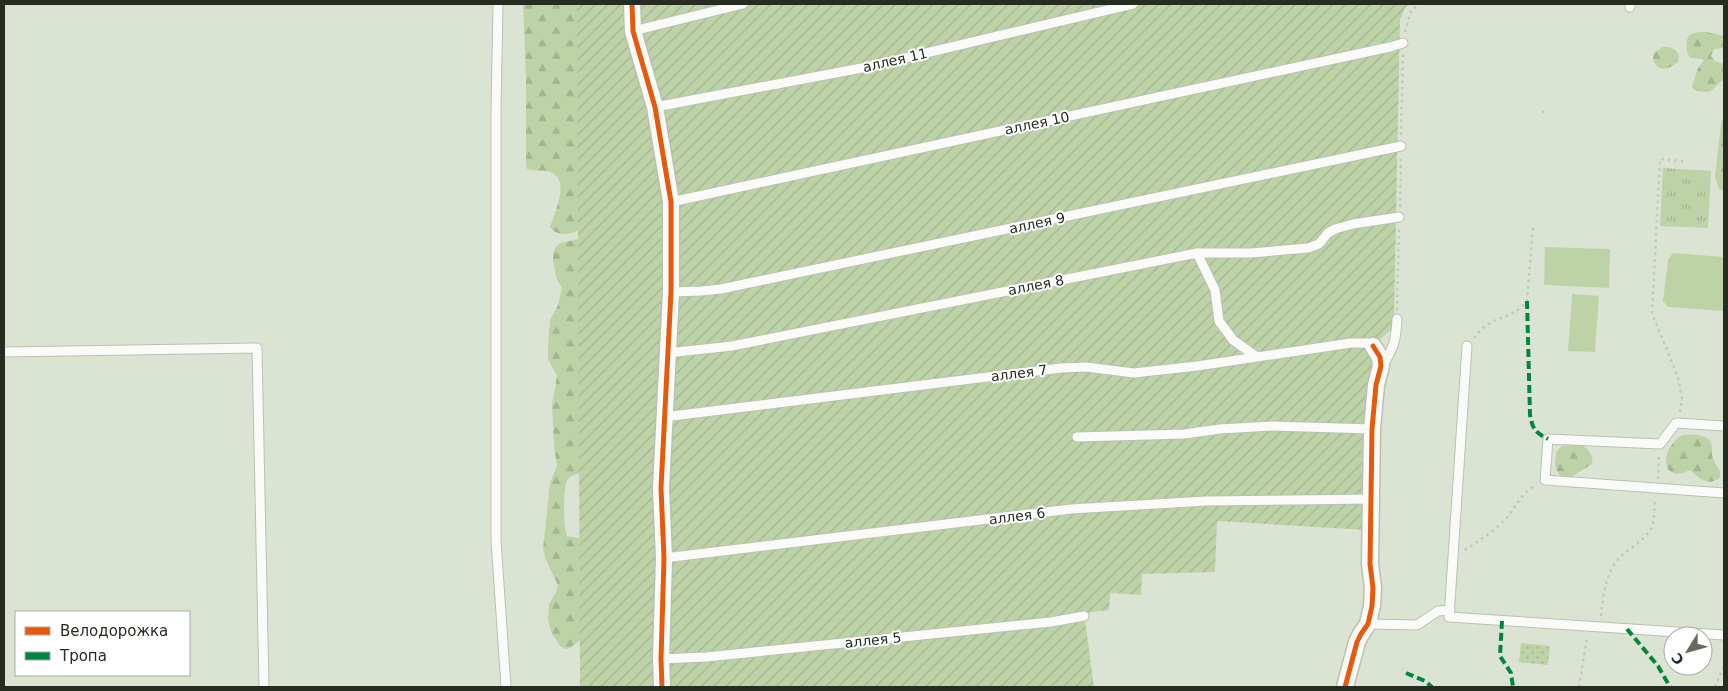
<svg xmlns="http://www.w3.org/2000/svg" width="1728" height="691" font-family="'DejaVu Sans',sans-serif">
  <defs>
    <pattern id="grass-tufts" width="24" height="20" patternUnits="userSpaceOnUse" patternTransform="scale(1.25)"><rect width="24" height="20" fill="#bed2a8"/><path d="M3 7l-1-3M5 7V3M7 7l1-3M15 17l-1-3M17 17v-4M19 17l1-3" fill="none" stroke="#a3b490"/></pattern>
    <pattern id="forest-firs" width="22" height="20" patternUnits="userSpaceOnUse" patternTransform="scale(1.25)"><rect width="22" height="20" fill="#bed2a8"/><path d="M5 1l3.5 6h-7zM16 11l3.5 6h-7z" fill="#a3b490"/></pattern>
    <pattern id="park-dots" width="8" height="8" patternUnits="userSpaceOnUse" patternTransform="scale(1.25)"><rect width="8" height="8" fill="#bed2a8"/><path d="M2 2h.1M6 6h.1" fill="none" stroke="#a3b490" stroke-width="1.8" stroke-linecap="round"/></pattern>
    <pattern id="garden-furrows" width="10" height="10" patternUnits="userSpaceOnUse" patternTransform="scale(1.25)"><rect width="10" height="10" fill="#bed2a8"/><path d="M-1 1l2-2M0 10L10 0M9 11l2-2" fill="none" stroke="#a3b490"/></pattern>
  </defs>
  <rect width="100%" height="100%" fill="#dbe4d2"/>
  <polygon fill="url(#grass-tufts)" points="1663,168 1711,171 1708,228 1660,226"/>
  <g fill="url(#forest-firs)">
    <path d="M 523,4 L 587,4 L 583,228 C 572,234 558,238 550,227 C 554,214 571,181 551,172 C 543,169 535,172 527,169 L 526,165 L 526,77 Z"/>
    <path d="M 1706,32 L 1724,36 L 1724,48 L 1714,49 L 1711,56 L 1715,61 L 1724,64 L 1724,79 C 1709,90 1715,95 1694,90 L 1692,87 L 1698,68 L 1703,61 L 1702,59 L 1690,58 C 1686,51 1683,36 1694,33 C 1697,32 1702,32 1706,32 Z"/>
    <path d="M 1663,47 C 1669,46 1677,49 1679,56 L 1678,62 C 1668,70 1657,73 1653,59 L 1654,53 Z"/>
    <polygon points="1724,117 1724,191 1719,189 1715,177 1721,124"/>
    <path d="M 584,238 L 585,474 C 578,474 570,474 567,481 C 563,489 563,528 567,536 L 584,539 L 584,637 L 570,648 L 565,649 L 560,646 L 552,634 L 548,620 L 549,604 L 556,592 L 558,585 L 546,560 L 543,549 L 550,483 L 557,466 L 554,445 L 552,405 L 557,376 L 548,359 L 548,346 L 550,320 L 558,305 L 562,288 L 556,276 L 553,261 L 553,253 L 556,247 L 560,243 Z"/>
    <path d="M 1682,435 C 1690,434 1708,434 1711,443 C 1713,448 1711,454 1713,459 C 1716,466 1721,469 1720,477 C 1708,488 1698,477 1690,470 C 1662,484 1657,452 1682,435 Z"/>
    <path d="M 1582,445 C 1589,449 1594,457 1592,464 L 1571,477 L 1561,476 C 1554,470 1554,459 1557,451 L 1562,446 Z"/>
  </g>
  <polygon fill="url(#park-dots)" points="1521,643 1550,646 1548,665 1519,662"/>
  <polygon fill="url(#garden-furrows)" points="577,4 1409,4 1405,8 1400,20 1394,319 1391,330 1378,341 1367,530 1217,521 1215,572 1142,574 1141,595 1110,593 1109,610 1084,613 1094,687 580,687"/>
  <g fill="#bed2a8">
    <polygon points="1545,247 1610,249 1609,288 1544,285"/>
    <polygon points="1673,253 1724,257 1724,311 1668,307 1663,301 1668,259"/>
    <polygon points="1572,294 1599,296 1595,352 1568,351"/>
  </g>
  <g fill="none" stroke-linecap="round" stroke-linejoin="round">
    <defs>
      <g id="service">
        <polyline points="498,4 496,111 496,540 506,687"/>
        <polyline points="1630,7 1630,4"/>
        <polyline points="633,31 743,4"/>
        <polyline points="655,107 867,67 1133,4"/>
        <polyline points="671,202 1390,47 1403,43"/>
        <polyline points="1197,253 1215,290 1219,321 1233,340 1257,357"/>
        <polyline points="671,292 701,291 721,289 1401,146"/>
        <polyline points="1467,346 1449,617 1724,635"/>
        <polyline points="4,352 257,348 264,687"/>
        <polyline points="667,353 732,346 1197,253 1251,253 1308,248 1319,244 1328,233 1335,229 1353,224 1399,217"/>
        <path d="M 1382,366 C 1394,348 1396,340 1397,319"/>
        <polyline points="664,417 1061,368 1086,367 1134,373 1197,366 1351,343 1368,343 1373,346"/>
        <polyline points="1724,426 1676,423 1660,444 1548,439 1545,480 1724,493"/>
        <polyline points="1077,437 1184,434 1220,429 1272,426 1372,429"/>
        <polyline points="664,558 1071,509 1206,501 1372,499"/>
        <polyline points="1368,624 1417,625 1438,611 1450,610"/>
        <polyline points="661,659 706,657 1051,622 1084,616"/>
      </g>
      <g id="minor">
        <polyline points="632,4 633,31 655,107 671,202 671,292 661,488 664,558 661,659 662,687"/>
        <polyline points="1345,687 1357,642 1361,634 1368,624 1372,606 1373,588 1370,564 1372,429 1376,385 1381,366 1380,357 1373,346"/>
      </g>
    </defs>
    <use href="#service" stroke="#bac1b2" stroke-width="11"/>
    <use href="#minor" stroke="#bac1b2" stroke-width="19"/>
    <g stroke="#c4c7c0" stroke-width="2.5" stroke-dasharray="2.5 4" stroke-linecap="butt">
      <polyline points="1405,32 1411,11 1419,4"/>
      <polyline points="1542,112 1546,111"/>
      <polyline points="1401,135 1403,53"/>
      <polyline points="1400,207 1401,158"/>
      <polyline points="1397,310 1399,228"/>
      <path d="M 1474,338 C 1478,333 1483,327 1489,324 C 1504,315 1515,316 1527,301 L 1533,227"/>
      <polyline points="1680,412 1682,398 1678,377 1652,313 1660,159 1683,161"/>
      <polyline points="1658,479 1659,454"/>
      <path d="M 1465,550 C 1478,541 1493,532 1504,521 C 1516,508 1519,495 1536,485"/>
      <path d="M 1601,616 C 1603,597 1605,578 1615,563 C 1625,549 1645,542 1652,527 C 1655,519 1654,507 1655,499"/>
      <polyline points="1579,687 1587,637"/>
      <polyline points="1715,687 1724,666"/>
    </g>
    <use href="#service" stroke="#fafbf8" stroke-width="9"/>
    <use href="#minor" stroke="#fafbf8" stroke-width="16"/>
    <g stroke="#00873e" stroke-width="4" stroke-dasharray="8 4" stroke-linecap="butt">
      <path d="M 1527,301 L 1530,415 C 1533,430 1535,432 1548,439"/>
      <polyline points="1502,621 1500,656 1511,673 1513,687"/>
      <polyline points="1627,629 1658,666 1670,687"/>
      <polyline points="1406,673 1425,681 1432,687"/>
    </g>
    <defs>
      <g id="cycleway">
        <polyline points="632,4 633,31 655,107 671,202 671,292 661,488 664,558 661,659 662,687"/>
        <polyline points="1345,687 1357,642 1361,634 1368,624 1372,606 1373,588 1370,564 1372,429 1376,385 1381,366 1380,357 1373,346"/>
      </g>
    </defs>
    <use href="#cycleway" stroke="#fff" stroke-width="8"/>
    <use href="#cycleway" stroke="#e8590c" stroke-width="5"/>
  </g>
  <g text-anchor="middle" stroke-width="4" stroke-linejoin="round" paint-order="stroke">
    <g font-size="14" fill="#262c20" stroke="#fff">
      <text transform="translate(895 60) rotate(-13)" y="5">аллея 11</text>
      <text transform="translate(1037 123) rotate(-12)" y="5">аллея 10</text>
      <text transform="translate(1037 223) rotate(-12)" y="5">аллея 9</text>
      <text transform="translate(1036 285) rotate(-11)" y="5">аллея 8</text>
      <text transform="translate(1019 373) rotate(-7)" y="5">аллея 7</text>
      <text transform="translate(1017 516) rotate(-7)" y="5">аллея 6</text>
      <text transform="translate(873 640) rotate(-6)" y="5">аллея 5</text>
    </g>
  </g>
  <rect width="1728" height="691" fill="none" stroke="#262c20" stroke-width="10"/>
  <rect x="15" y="611" width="175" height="65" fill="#ffffff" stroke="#a8aba6"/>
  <rect x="25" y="627" width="25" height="8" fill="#e8590c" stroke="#a8aba6"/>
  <text x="60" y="636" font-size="15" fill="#262c20">Велодорожка</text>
  <rect x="25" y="652" width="25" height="8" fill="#00873e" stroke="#a8aba6"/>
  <text x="60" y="661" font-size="15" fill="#262c20">Тропа</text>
  <g transform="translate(1688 651) rotate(233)"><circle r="24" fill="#ffffff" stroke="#a8aba6"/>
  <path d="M0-4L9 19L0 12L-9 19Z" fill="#656c5e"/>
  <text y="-8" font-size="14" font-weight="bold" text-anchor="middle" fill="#262c20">С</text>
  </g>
</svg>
